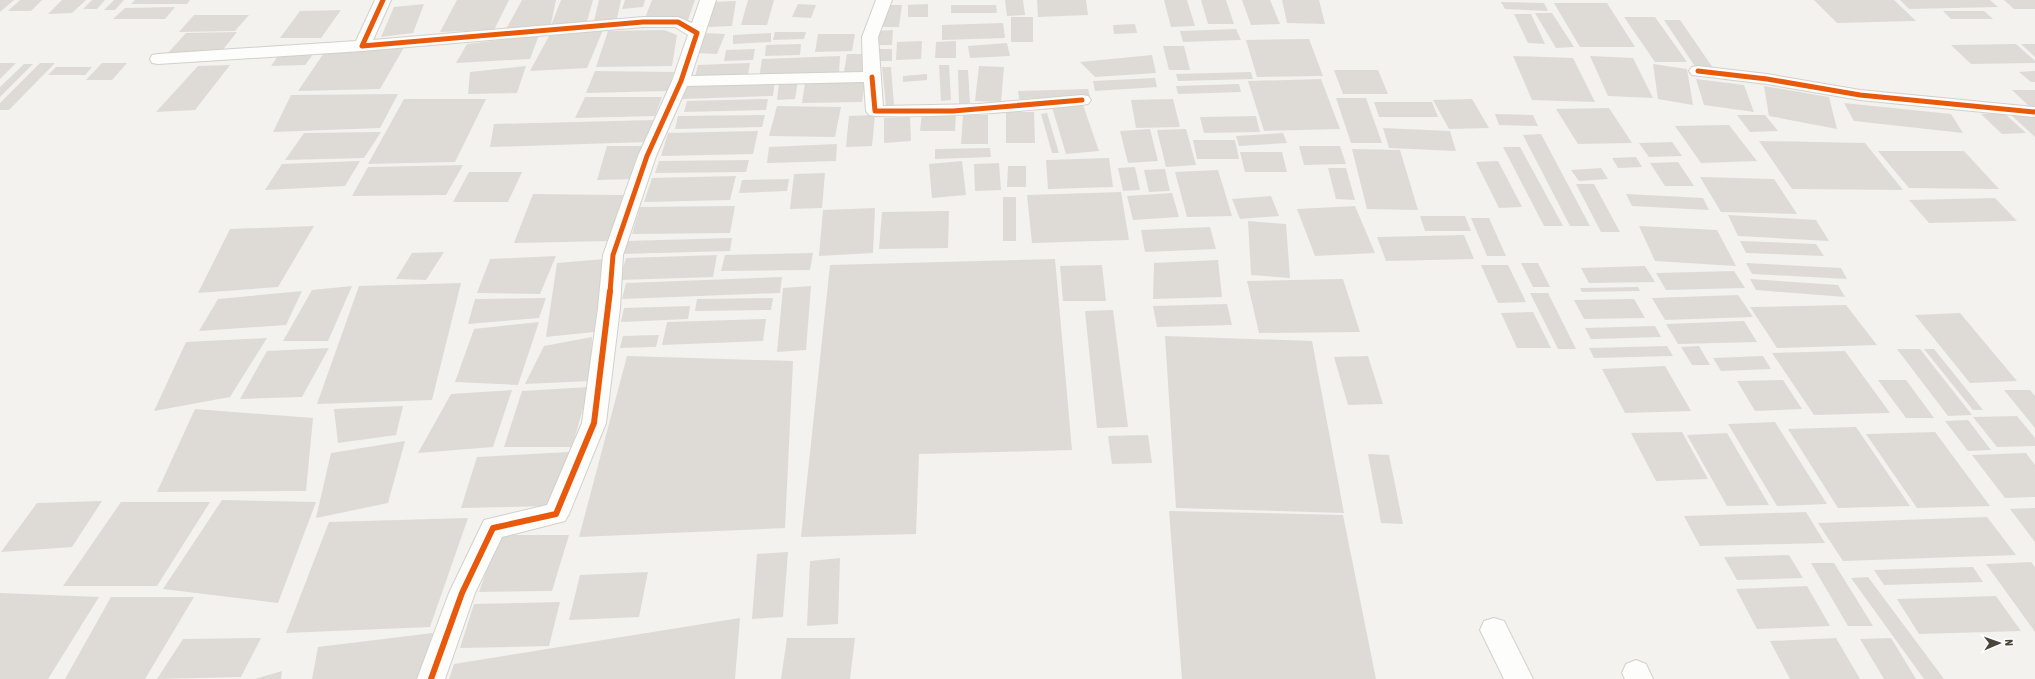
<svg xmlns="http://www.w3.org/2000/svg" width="2035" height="679" font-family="'Asap Condensed',sans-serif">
  <rect width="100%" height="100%" fill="#f4f2ee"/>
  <g fill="#dedbd6">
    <polygon points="0,0 14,0 0,12"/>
    <polygon points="20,0 42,0 31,11 8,11"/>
    <polygon points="62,0 86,0 72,13 48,14"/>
    <polygon points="92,0 105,0 97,9 83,9"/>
    <polygon points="114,0 124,0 115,10 104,10"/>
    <polygon points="135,0 190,0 187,4 131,4"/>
    <polygon points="457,0 509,0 494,30 440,32"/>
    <polygon points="522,0 556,0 550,28 561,0 593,0 586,25 550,28 506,29"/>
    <polygon points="599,0 621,0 617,19 594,21"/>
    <polygon points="625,0 645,0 643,7 622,9"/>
    <polygon points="652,0 695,0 688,20 645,18"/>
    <polygon points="748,0 774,0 767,25 741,25"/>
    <polygon points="1005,0 1023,0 1025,15 1007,16"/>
    <polygon points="1037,0 1086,0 1088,15 1038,17"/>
    <polygon points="1164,0 1187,0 1195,26 1171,27"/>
    <polygon points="1201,0 1226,0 1234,24 1208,24"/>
    <polygon points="1242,0 1270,0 1280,24 1251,25"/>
    <polygon points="1282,0 1319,0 1325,24 1287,23"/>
    <polygon points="1814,0 1894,0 1916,21 1837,23"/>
    <polygon points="1900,0 1990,0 1998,7 1909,9"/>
    <polygon points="2004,0 2035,0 2035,9 2014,9"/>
    <polygon points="736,1 732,26 708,27 712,2"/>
    <polygon points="1501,2 1544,3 1548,11 1505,9"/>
    <polygon points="1554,3 1607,3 1635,47 1580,47"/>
    <polygon points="424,4 413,33 381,37 394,7"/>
    <polygon points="798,4 816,5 811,18 792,17"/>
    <polygon points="928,4 928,17 908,17 908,5"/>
    <polygon points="886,5 902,5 899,27 882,27"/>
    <polygon points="951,5 996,5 997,13 951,13"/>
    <polygon points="175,7 165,19 113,19 125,8"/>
    <polygon points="341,10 321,38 280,38 300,11"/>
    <polygon points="1943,11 1984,11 1993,19 1951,19"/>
    <polygon points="1535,13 1552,13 1574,47 1556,48"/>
    <polygon points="1514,14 1531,14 1545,44 1528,43"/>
    <polygon points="194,15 249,15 235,31 179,32"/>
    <rect x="1011" y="17" width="22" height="25"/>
    <polygon points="1624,17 1655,17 1687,62 1655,62"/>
    <polygon points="1664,20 1680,20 1713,68 1696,68"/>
    <polygon points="1003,23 1005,38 942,40 942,25"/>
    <polygon points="1135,24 1137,33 1114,34 1113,25"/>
    <polygon points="1236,29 1241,40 1183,42 1180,31"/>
    <polygon points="603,30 587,68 530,71 549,36"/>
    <polygon points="664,30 677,35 672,66 596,67 608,31"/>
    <polygon points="893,30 892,45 876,45 877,31"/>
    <polygon points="237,32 221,52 168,53 186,33"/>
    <polygon points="775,32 806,32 804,39 773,40"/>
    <polygon points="702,33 725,34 717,54 694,53"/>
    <polygon points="771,33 771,42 733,44 733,35"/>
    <polygon points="818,34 855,34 852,51 815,52"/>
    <polygon points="539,35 530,59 456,63 467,44"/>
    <polygon points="410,37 380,89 298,91 328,47"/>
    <polygon points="1309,39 1323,76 1257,77 1246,40"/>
    <polygon points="922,41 921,59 896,60 897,42"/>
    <polygon points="956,41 956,58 935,58 936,42"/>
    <polygon points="1007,43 1010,56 970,58 968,46"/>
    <polygon points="801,44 800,55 765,56 766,45"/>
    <polygon points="2016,44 2035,61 2035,63 1971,64 1951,45"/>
    <polygon points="2021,44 2035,44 2035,57"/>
    <polygon points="1163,46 1184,46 1190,70 1169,70"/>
    <polygon points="283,49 317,49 305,65 271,66"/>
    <polygon points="755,49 753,60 724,61 726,50"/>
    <polygon points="877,49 892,49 892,61 876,61"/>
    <polygon points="847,54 866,54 863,72 844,72"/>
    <polygon points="1152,55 1156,73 1095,77 1080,62"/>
    <polygon points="840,56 839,74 759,78 762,59"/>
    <polygon points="1513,56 1573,58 1595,102 1532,100"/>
    <polygon points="1590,56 1633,58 1653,98 1608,96"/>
    <polygon points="0,63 16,63 0,79"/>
    <polygon points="40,63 55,63 9,110 0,110 0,103"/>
    <polygon points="102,63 127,63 112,80 86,80"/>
    <polygon points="750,63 748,75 695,77 698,65"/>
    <polygon points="24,64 33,64 0,97 0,87"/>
    <polygon points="1653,64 1687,69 1693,105 1658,99"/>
    <polygon points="230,65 195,110 156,112 198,66"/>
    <polygon points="939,65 949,65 951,100 941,101"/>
    <polygon points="526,66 517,93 468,94 470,72"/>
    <polygon points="979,66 1004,67 1001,102 975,101"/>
    <polygon points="56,67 92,67 85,75 48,75"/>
    <polygon points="882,67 891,67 894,105 886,106"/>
    <polygon points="958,70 968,70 970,103 959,104"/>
    <polygon points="1334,70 1378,70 1388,94 1343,94"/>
    <polygon points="595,71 674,72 668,91 586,93"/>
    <polygon points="2035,71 2035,82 2031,82 2019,72"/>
    <polygon points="1251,72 1253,79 1178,81 1176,74"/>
    <polygon points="927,74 927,80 903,82 903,76"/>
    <polygon points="1155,78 1157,87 1095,91 1093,81"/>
    <polygon points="1321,79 1340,129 1264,131 1248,81"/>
    <polygon points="1696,79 1744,85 1754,112 1704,105"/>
    <polygon points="775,81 773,96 682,99 686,83"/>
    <polygon points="798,81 795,99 777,100 779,82"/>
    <polygon points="865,82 862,102 802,103 805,83"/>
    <polygon points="1239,84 1241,92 1178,94 1176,86"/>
    <polygon points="1764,86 1829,97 1837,129 1769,116"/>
    <polygon points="1088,89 1090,97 1019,99 1018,91"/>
    <polygon points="2012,90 2035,90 2035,108 2031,108"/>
    <polygon points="398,94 380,128 273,132 291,95"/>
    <polygon points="585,97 662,97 655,116 575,118"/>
    <polygon points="1336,98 1366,98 1382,143 1351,143"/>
    <polygon points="404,99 486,99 455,162 368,164"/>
    <polygon points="768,99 766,110 684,112 687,101"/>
    <polygon points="1173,99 1180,127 1136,128 1131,100"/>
    <polygon points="1472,99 1489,128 1449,129 1433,100"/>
    <polygon points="1374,102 1432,102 1438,117 1379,117"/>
    <polygon points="1844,103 1951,114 1963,133 1854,121"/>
    <polygon points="1083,105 1099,151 1066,154 1052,107"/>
    <polygon points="777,106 841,107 835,137 769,136"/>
    <polygon points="1609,108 1632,143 1578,144 1556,109"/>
    <polygon points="1006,112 1034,112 1035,143 1006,143"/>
    <polygon points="922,113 956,113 955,131 920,131"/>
    <polygon points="1047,113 1059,153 1052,153 1041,114"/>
    <polygon points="2004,113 2026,133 2002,134 1981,114"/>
    <polygon points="2031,113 2035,117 2035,137 2010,114"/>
    <polygon points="1495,114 1533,115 1538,126 1499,125"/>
    <polygon points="765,115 762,127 675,129 678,116"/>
    <polygon points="875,115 872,146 846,147 849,116"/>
    <polygon points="963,115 988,115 988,144 961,144"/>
    <polygon points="1737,115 1765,115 1778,131 1750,132"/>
    <polygon points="1256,116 1260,132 1204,133 1200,117"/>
    <polygon points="910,117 911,141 884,143 884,118"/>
    <polygon points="653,120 647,142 490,147 494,124"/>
    <polygon points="1729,125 1757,161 1701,163 1675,126"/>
    <polygon points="1383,128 1450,131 1456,151 1389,148"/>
    <polygon points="1150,129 1158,161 1128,163 1120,131"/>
    <polygon points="1186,129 1196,165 1166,167 1157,130"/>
    <polygon points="758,131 753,154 661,156 668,133"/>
    <polygon points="381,132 364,158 285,160 304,133"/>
    <polygon points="1283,133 1287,143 1239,146 1236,136"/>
    <polygon points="1541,134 1590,226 1570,226 1523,135"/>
    <polygon points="1193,140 1235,140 1239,159 1197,159"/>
    <polygon points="1759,141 1865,143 1903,190 1792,189"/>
    <polygon points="1672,142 1682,156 1649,157 1639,143"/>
    <polygon points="837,144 836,161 767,163 769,147"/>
    <polygon points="607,146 647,146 635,179 597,180"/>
    <polygon points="1299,146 1340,146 1346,164 1304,165"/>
    <polygon points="1503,147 1520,147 1563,226 1544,226"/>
    <polygon points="990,148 991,157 935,159 935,149"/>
    <polygon points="1352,149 1400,150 1418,210 1367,209"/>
    <polygon points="1878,151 1964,151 1999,189 1909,188"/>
    <polygon points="1240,152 1282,152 1287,172 1245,172"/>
    <polygon points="1636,157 1642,167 1618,168 1612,158"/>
    <polygon points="1109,158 1113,187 1048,189 1046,160"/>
    <polygon points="749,160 746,172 655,173 659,161"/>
    <polygon points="360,161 345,186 265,190 282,164"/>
    <polygon points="962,161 966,195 932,198 929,164"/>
    <polygon points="1498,161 1522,207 1499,208 1476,162"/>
    <polygon points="1678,162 1694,186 1665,186 1650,163"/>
    <polygon points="999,163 1001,190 975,191 974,164"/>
    <polygon points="463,165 446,195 352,196 368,167"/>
    <polygon points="1008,166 1026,166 1026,187 1007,187"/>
    <polygon points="1135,167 1140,190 1123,191 1118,168"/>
    <polygon points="1328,168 1346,168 1355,200 1336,199"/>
    <polygon points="1601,168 1608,179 1579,181 1571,170"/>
    <polygon points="1165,169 1170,191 1149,192 1144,170"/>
    <polygon points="1218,170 1232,216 1187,217 1175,172"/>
    <polygon points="469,172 522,172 508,202 453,202"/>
    <polygon points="825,173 822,208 790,209 794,174"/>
    <polygon points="736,176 730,200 644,202 652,178"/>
    <polygon points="1700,177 1774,179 1797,214 1721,212"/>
    <polygon points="789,179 787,191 739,193 742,180"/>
    <polygon points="1576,184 1594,184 1620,232 1601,232"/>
    <polygon points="1121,192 1129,240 1032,243 1027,195"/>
    <polygon points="1172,193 1179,217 1133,220 1127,196"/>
    <polygon points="533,194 623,195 611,241 514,243"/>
    <polygon points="1626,194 1703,198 1709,210 1632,206"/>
    <polygon points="1271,196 1279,216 1240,219 1232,199"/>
    <rect x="1003" y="197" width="13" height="44"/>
    <polygon points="1995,198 2017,221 1929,223 1909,200"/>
    <polygon points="735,206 730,233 632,234 640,207"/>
    <polygon points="1355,206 1375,253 1315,256 1297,209"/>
    <polygon points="875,208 873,253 819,256 823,210"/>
    <polygon points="949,211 948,248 879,249 882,212"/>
    <polygon points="1728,215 1816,220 1829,241 1738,236"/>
    <polygon points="1420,216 1465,216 1471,231 1425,231"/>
    <polygon points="1471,218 1489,218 1506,256 1487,256"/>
    <polygon points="1248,221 1286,224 1290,278 1251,275"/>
    <polygon points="314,226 278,287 198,293 230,229"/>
    <polygon points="1639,226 1717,230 1736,266 1655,261"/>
    <polygon points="1210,227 1216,249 1145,252 1141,230"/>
    <polygon points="1464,235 1474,259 1386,261 1377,237"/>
    <polygon points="732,238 730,251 622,254 625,241"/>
    <polygon points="1740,241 1816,244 1824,256 1746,253"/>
    <polygon points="444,252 426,280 396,279 412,253"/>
    <polygon points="813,253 810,270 721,271 725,255"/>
    <polygon points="717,255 713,277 619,280 626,258"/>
    <polygon points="556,256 540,294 477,293 490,259"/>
    <polygon points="604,259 594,332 546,337 557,263"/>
    <polygon points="1055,259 1072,450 919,454 916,534 801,537 830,265"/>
    <polygon points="1218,260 1222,297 1153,299 1154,263"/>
    <polygon points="1521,263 1538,263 1550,287 1533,287"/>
    <polygon points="1746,263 1841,268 1847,279 1752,274"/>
    <polygon points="1102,265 1106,301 1063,301 1060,266"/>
    <polygon points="1481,265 1508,265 1526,302 1498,303"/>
    <polygon points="1645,266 1655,282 1589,283 1581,268"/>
    <polygon points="1734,271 1745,288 1666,290 1656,273"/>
    <polygon points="782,277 780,293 622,299 626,283"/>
    <polygon points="1343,279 1360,332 1259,333 1247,281"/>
    <polygon points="1750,279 1838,285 1845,297 1756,290"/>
    <polygon points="461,283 432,400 317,404 359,286"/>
    <polygon points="352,286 328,341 283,341 312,290"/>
    <polygon points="811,286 806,350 777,352 783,288"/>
    <polygon points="1638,287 1640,291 1582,292 1580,288"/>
    <polygon points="302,291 286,325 199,331 218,299"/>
    <polygon points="1530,293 1548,293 1576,349 1558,349"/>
    <polygon points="1738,295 1753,317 1665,320 1652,298"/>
    <polygon points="546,298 539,318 468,324 475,299"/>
    <polygon points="773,298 771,310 695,311 697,299"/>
    <polygon points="1634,299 1645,318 1584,319 1574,300"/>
    <polygon points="1227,304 1232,325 1157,327 1153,306"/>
    <polygon points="1846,305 1877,345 1777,348 1750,307"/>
    <polygon points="690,306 688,319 621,322 624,308"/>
    <polygon points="1113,310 1128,427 1097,428 1085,311"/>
    <polygon points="1533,312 1551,348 1517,348 1501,313"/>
    <polygon points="1960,313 2017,381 1970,383 1915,315"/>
    <polygon points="766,319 763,341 662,345 667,322"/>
    <polygon points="1744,321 1757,342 1678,344 1666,324"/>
    <polygon points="539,322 518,385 455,382 474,329"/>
    <polygon points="1655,326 1661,337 1591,339 1585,328"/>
    <polygon points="659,335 656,347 620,348 623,336"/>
    <polygon points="1165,336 1312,341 1344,513 1176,508"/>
    <polygon points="592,337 591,381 525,384 544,346"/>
    <polygon points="267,338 230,397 154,411 186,342"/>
    <polygon points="1667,346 1673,356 1594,358 1589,348"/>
    <polygon points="1699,346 1710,365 1692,365 1681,347"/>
    <polygon points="329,348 302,397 240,399 267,351"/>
    <polygon points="1897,349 1920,349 1972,415 1948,416"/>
    <polygon points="1924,349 1934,349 1983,410 1973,410"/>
    <polygon points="1845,351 1890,413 1814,415 1772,353"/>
    <polygon points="627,356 793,361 785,528 579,537"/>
    <polygon points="1368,356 1383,404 1348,405 1334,357"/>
    <polygon points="1763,356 1771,369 1721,371 1713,358"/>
    <polygon points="1665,366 1691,411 1625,413 1602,369"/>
    <polygon points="1783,380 1802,409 1755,411 1737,381"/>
    <polygon points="1878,380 1906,380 1934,418 1906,418"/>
    <polygon points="589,387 572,447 504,447 522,391"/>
    <polygon points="512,390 493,447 418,453 451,394"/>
    <polygon points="2004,390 2030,390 2035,396 2035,428"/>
    <polygon points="403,406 396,435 338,443 334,409"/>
    <polygon points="195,409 313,418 306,491 157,492"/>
    <polygon points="2017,416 2035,438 2035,446 1997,447 1973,417"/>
    <polygon points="1968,420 1991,450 1968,451 1945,421"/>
    <polygon points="1775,422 1827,504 1777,506 1728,424"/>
    <polygon points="1856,427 1910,506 1838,508 1788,429"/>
    <polygon points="1682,432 1708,479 1656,481 1631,433"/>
    <polygon points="1935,432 1990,506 1917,508 1866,434"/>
    <polygon points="1727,433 1769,505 1727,506 1687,435"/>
    <polygon points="1148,435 1152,463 1112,464 1108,436"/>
    <polygon points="405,441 388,503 316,518 331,453"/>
    <polygon points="570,452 549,506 461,508 477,457"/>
    <polygon points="2026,453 2035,465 2035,497 2005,498 1972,455"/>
    <polygon points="1368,454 1389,455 1403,524 1381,523"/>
    <polygon points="222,500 316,502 278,603 163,589"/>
    <polygon points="102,501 72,547 1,552 37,503"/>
    <polygon points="121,502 210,502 157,586 63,586"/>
    <polygon points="2035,508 2035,542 2010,509"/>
    <polygon points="1169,511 1343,515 1376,679 1182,679"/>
    <polygon points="1806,512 1825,543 1700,546 1684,516"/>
    <polygon points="1987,517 2016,555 1843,561 1818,523"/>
    <polygon points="468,518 430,627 286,633 329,522"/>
    <polygon points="499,535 569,535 552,591 479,592"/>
    <polygon points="788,552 783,617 752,619 757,554"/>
    <polygon points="1789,555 1803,578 1737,580 1724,557"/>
    <polygon points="840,558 838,624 807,626 810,561"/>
    <polygon points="2031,562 2035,567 2035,632 1986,564"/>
    <polygon points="1811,563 1834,563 1873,626 1848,626"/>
    <polygon points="1973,567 1983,582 1884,585 1874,570"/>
    <polygon points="648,572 639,617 569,620 580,575"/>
    <polygon points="1868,577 1944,679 1924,679 1851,578"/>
    <polygon points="1807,586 1830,626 1757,629 1736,589"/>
    <polygon points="0,593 99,597 48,679 0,679"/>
    <polygon points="1996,596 2021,631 1919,634 1897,599"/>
    <polygon points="111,597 194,597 145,679 65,679"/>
    <polygon points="560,602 549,646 460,648 474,604"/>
    <polygon points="740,618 735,679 449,679 454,664"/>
    <polygon points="433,633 417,679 312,679 318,647"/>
    <polygon points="261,638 241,677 157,679 183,639"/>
    <polygon points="787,638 855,638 850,679 781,679"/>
    <polygon points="1836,638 1860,679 1790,679 1770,641"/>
    <polygon points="1891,638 1916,679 1884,679 1860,639"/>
    <polygon points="282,671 281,679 255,679"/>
  </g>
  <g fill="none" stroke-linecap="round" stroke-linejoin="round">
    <defs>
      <g id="minor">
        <path d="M 375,0 L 391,0 L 373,40 L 643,17 L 678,17 L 692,23 L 700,0 L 716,0 L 691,76 L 863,72 L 862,37 L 876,0 L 892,0 L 878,37 L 883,106 L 979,104 L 1082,95 L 1088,96 L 1091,100 L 1088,104 L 1082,105 C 1013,112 944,118 875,116 L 869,115 L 866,111 L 864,82 L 687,86 L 656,156 L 623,255 L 620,308 L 606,423 L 569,514 L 565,521 L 502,537 L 475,593 L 445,679 L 417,679 L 449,593 L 484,520 L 547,505 L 582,423 L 598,308 L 603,255 L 638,156 L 672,81 L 688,35 L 675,27 L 643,27 L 362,51 L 158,64 L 152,63 L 150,59 L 152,55 L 158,54 L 356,41 Z"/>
        <polygon points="1698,66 1767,74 1860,90 2035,107 2035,117 1860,100 1767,84 1692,75 1689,71 1692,67"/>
        <polygon points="1494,618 1504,621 1533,679 1504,679 1480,630 1484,621"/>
        <polygon points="1636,660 1646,664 1653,679 1625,679 1622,673 1626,664"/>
      </g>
    </defs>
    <use href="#minor" stroke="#d2d0cb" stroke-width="2"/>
    <use href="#minor" fill="#fdfdfc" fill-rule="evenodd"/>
    <defs>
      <g id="cycleway-far1">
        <polyline points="383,0 362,46 643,22 678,22 697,33 681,81 647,156 613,255 610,292"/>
        <polyline points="1698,71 1767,79 1860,95 2035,112"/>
        <polyline points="872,77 875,111 953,111 1082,100"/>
      </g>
      <polyline id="cycleway" points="431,679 462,593 493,528 556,514 594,423 610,291"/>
    </defs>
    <use href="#cycleway-far1" stroke="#fff" stroke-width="7"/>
    <use href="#cycleway" stroke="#fff" stroke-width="9"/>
    <use href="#cycleway-far1" stroke="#e8590c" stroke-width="5"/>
    <use href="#cycleway" stroke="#e8590c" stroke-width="6"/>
  </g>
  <g transform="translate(1999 643) rotate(88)" stroke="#ffffff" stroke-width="3" paint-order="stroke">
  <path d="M0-3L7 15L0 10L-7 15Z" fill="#4b4439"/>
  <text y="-6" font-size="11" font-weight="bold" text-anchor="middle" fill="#4b4439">N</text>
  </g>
</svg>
